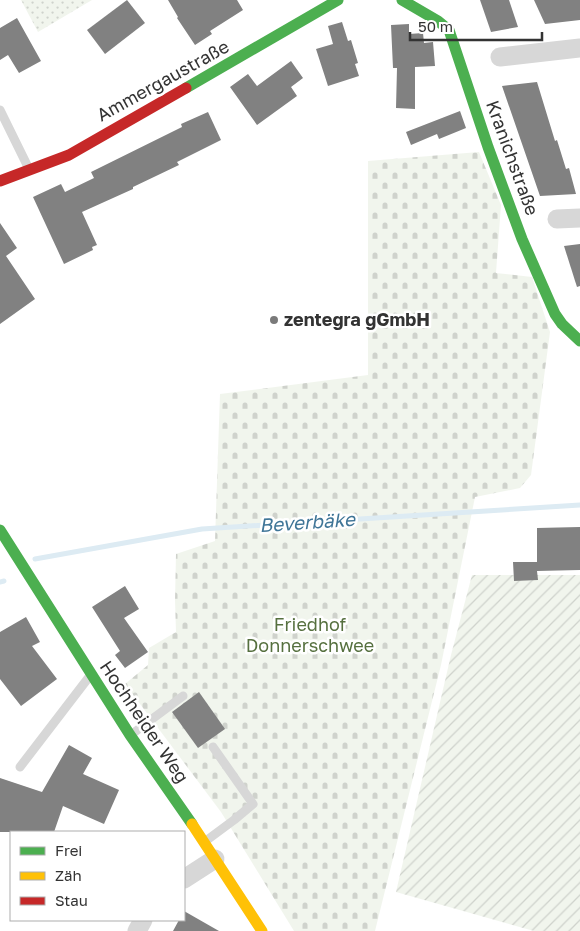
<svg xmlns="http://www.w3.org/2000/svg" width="580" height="931" font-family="'Golos Text',sans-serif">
  <defs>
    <pattern id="cemetery-stones" width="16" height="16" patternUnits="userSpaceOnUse" patternTransform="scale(1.25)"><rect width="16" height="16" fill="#f1f5ed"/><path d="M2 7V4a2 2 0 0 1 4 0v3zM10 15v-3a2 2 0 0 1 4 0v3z" fill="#cfd2cc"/></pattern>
    <pattern id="park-dots" width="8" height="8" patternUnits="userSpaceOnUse" patternTransform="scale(1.25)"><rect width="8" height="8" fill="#f1f5ed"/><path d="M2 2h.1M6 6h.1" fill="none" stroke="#cfd2cc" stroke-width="1.8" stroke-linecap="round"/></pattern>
    <pattern id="garden-furrows" width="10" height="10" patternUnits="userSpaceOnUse" patternTransform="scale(1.25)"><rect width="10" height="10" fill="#f1f5ed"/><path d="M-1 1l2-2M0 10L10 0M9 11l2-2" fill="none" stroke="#cfd2cc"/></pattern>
  </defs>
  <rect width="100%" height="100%" fill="#fff"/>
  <polygon fill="url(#cemetery-stones)" points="479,152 501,205 496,273 532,277 550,332 531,475 520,488 475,497 441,665 375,931 294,931 221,812 125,684 148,665 149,648 176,632 175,600 176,554 215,541 220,394 368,375 368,161"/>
  <polygon fill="url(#park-dots)" points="21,0 92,0 38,32"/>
  <polygon fill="url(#garden-furrows)" points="472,575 580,575 580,931 534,931 396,892 451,655"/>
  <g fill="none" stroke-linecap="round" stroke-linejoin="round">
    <g stroke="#ddebf3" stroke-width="5">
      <polyline points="35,559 202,529 580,505"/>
      <polyline points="0,582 4,581"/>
    </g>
  </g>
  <g fill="#818181">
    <polygon points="127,0 145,23 105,54 87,30"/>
    <polygon points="168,0 237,0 243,10 210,31 212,34 195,45 177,18 178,17"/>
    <polygon points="480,0 509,0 518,27 491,32"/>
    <polygon points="534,0 580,0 580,20 545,24"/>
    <polygon points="17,18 41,61 19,73 8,55 0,60 0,28"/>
    <polygon points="342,22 348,41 351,40 358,63 355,64 359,76 328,86 316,49 333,44 328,26"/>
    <polygon points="409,24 409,34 423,33 424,43 433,42 435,66 415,67 415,109 396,108 397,68 393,68 391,25"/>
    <polygon points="291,61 303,78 291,87 297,96 257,125 230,87 248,74 257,86"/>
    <polygon points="537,82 555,141 557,140 566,169 569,168 576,194 540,196 502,86"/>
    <polygon points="460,111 466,128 439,139 437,134 411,145 406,132"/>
    <polygon points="208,112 221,140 177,162 179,165 133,187 133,189 82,212 97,245 92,247 93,250 64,264 33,197 61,184 65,192 94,178 91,172 182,127 181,124"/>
    <polygon points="0,223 17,248 6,256 35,299 0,324"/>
    <polygon points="580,244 580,286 577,287 564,246"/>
    <polygon points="580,527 580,570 537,571 538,580 514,581 513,562 537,562 537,528"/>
    <polygon points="125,586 139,609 124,618 148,652 125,668 115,655 120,651 92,607"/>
    <polygon points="26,617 40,642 32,646 57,679 21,706 0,679 0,632"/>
    <polygon points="199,692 225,729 198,748 172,712"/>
    <polygon points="69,745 92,758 83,774 119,790 104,824 63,806 54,832 0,832 0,778 42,792"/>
    <polygon points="184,911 219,931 173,931 179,920 184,920"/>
  </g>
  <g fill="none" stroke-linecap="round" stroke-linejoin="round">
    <g stroke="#d7d7d7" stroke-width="9">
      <polyline points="0,110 28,167"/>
      <polyline points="132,734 183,696"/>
      <polyline points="20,767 89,677"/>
      <polyline points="207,840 234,820 253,804 213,747"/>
    </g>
    <g stroke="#d7d7d7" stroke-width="19">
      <polyline points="500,57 580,48"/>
      <polyline points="557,219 580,218"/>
      <polyline points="184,879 215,859"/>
      <polyline points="137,931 143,920"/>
    </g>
    <g stroke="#4caf50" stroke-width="11">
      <polyline points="402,0 438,21 449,30 488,147 522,239 555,314 562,324 580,341"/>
      <polyline points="186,88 338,0"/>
      <polyline points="0,530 130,735 192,824"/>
    </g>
    <polyline stroke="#ffc107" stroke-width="11" points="192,824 262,931"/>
    <polyline stroke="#c62828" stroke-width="11" points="0,181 69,155 186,88"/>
  </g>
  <circle fill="#7a7a7a" stroke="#fff" stroke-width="2" cx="274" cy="320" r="5"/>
  <g text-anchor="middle" stroke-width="5" stroke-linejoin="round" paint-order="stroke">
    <g font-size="18" fill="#333" stroke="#fff">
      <text transform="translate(163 81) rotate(-29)" y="6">Ammergaustraße</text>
      <text transform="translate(512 158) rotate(70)" y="6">Kranichstraße</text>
      <text transform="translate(144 722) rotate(56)" y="6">Hochheider Weg</text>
    </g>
    <g font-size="18" font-weight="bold" fill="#333" stroke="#fff" text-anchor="start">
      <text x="284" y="326">zentegra gGmbH</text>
    </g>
    <g font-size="18" fill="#56703f" stroke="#fff">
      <text x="310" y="631">Friedhof<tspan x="310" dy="21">Donnerschwee</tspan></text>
    </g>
    <g font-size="19" font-style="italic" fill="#3f7597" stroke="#fff">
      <text transform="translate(307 522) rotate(-4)" y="7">Beverbäke</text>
    </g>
  </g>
  <rect x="10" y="831" width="175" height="90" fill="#ffffff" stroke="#adadad"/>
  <rect x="20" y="847" width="25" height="8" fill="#4caf50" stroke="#adadad"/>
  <text x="55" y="856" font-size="15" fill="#333333">Frei</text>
  <rect x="20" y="872" width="25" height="8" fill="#ffc107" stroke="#adadad"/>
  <text x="55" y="881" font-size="15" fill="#333333">Zäh</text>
  <rect x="20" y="897" width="25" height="8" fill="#c62828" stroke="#adadad"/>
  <text x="55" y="906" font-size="15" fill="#333333">Stau</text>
  <path d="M410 32v8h132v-8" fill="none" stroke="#333333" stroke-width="2.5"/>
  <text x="418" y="32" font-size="15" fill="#333333" stroke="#ffffff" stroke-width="4" paint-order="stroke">50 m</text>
</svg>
